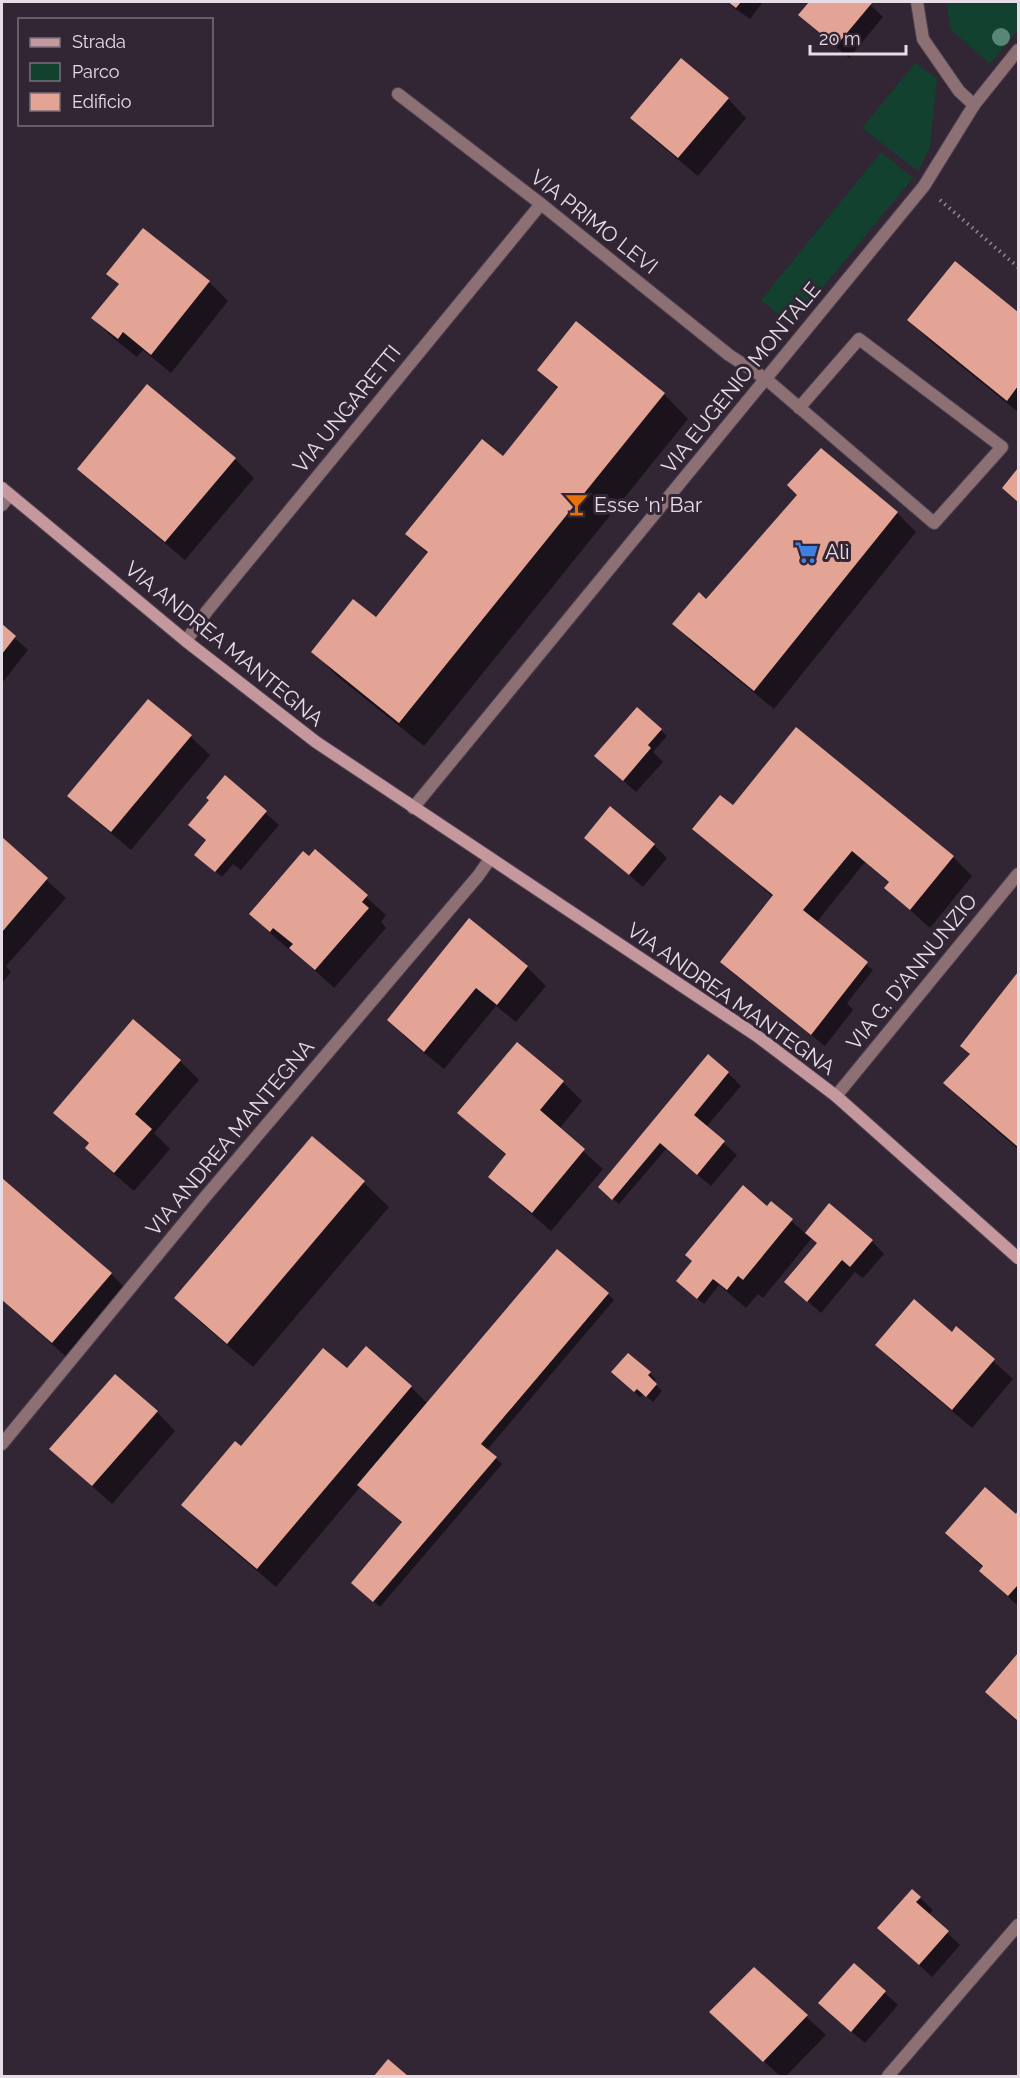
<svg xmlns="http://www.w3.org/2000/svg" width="1020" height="2078" font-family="Raleway,sans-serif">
  <rect width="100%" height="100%" fill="#322534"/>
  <g fill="#13412f">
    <polygon points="947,2 1018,2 1018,30 990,64 950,29"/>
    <polygon points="915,63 937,78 930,147 918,171 862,128"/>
    <polygon points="881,152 913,178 791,326 761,300"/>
  </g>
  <g fill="#0007">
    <polygon points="726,2 763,2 750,19"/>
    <polygon points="811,2 867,2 883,17 849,58 800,15"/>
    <polygon points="728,99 746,118 698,176 651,137 633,118"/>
    <polygon points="955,263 1018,314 1018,412 928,339 909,320"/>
    <polygon points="108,274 209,282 228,301 171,373 143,350 137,357 112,337 93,318 119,285"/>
    <polygon points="539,369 664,394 688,419 424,746 337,676 313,651 376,619 428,554 407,534 503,458 558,389"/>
    <polygon points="821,450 897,513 916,532 774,709 693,643 674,624 707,601 799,495"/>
    <polygon points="235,459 254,478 185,560 98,487 79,469"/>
    <polygon points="2,626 28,650 2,683"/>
    <polygon points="148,701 191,737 210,755 131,850 88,814 69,796"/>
    <polygon points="637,709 667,736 653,752 663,762 636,792 609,768"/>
    <polygon points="225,777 279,825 241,870 233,864 222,877 202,860 207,841 190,825 211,801"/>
    <polygon points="863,782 953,857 972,876 930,928 886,888 890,884 865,862 816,923 873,970 847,1003 853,1010 825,1046 734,974 722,961 773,897 713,845 733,807"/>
    <polygon points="586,838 654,845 667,858 643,887"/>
    <polygon points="2,839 66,898 6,966 11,972 2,983"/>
    <polygon points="315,851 386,915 381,922 386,928 334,988 291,948 290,950 270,933 251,914"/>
    <polygon points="469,920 527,967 546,986 516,1022 496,1006 444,1069 407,1039 389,1020"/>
    <polygon points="1018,975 1018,1149 969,1107 945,1083 972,1055 962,1046"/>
    <polygon points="133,1021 180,1061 199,1080 154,1133 170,1149 134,1191 106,1167 87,1148 90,1145 55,1113"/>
    <polygon points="728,1073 741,1086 706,1127 737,1155 711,1186 666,1149 619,1204 606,1193"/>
    <polygon points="563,1082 582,1101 559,1129 603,1169 551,1231 509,1195 490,1177 507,1156 459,1113"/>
    <polygon points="312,1138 364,1183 389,1207 253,1367 200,1322 176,1298"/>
    <polygon points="2,1180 111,1274 130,1293 71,1361 2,1300"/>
    <polygon points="771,1203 806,1234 872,1241 884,1254 863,1278 855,1272 821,1313 786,1282 818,1244 812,1238 763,1298 758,1294 746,1308 719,1285 704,1304 684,1287"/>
    <polygon points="608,1294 614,1300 487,1450 502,1464 380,1607 359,1589 403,1524 361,1486 276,1587 202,1524 183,1505 241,1448 347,1371 411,1387 428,1404"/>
    <polygon points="956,1328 1013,1379 972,1428 896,1364 877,1345 952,1334"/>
    <polygon points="628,1355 656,1379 653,1382 662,1391 653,1402 644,1394 640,1397 619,1378"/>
    <polygon points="157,1412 175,1431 112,1504 51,1449"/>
    <polygon points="1018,1513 1018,1606 981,1571 983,1568 947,1533 1016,1516"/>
    <polygon points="1018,1655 1018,1722 987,1692"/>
    <polygon points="920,1898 933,1910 928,1915 960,1945 932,1977 879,1928"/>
    <polygon points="854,1965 898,2005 865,2043 833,2016"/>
    <polygon points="754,1969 826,2035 786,2076 780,2076 730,2031"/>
  </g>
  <g fill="#e3a395">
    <polygon points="728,2 741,2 736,8"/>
    <polygon points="809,2 869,2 872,3 836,46 798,15"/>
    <polygon points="681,58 729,98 678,158 630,118"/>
    <polygon points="143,228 210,281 151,355 123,332 118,339 91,318 119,284 106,274"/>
    <polygon points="955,261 1018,312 1018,386 1007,401 907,320"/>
    <polygon points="576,321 665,393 399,723 311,652 353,599 376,617 428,552 405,534 482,439 503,456 558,387 537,370"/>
    <polygon points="147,384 236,458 165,542 77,469"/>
    <polygon points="821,448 898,512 754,691 672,624 699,592 706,599 797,495 787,485"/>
    <polygon points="1018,468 1018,502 1002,488"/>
    <polygon points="2,624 16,636 2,654"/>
    <polygon points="148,699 192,735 111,832 67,796"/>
    <polygon points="637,707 662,729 648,745 651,748 623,781 594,756"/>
    <polygon points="796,727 954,856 910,910 884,888 889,882 852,851 803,910 868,962 811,1035 720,962 773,895 692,829 720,795 733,805"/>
    <polygon points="225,775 267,811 215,872 194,855 206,840 188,825 209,800 206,798"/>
    <polygon points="610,806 655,844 629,875 584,838"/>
    <polygon points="2,837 48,878 2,932"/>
    <polygon points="315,849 368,895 362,902 369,908 315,970 289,948 293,944 273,928 270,932 249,914 303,851 309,856"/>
    <polygon points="469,918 528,966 497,1005 476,988 424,1052 387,1020"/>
    <polygon points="1018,972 1018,1147 943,1083 970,1054 960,1046"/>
    <polygon points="133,1019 181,1060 135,1114 152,1129 114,1173 85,1148 89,1143 53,1113"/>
    <polygon points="517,1042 564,1081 540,1110 585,1149 532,1213 488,1177 506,1154 457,1113"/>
    <polygon points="708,1054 729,1072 694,1115 725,1141 697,1175 660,1143 612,1200 598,1187"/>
    <polygon points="312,1136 365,1181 227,1344 174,1298"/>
    <polygon points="2,1178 112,1273 52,1343 2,1300"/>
    <polygon points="743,1185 767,1206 771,1201 793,1219 743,1280 738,1276 727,1290 713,1279 697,1299 676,1281 692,1261 685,1255"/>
    <polygon points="829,1203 873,1240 850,1267 842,1260 807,1302 784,1282 817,1243 805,1233"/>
    <polygon points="557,1249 609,1293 481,1444 497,1457 373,1602 351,1583 402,1522 357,1485"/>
    <polygon points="914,1299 952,1332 956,1326 995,1359 952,1410 875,1345"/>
    <polygon points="366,1346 412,1386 257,1569 181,1505 235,1441 241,1446 323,1348 347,1368"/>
    <polygon points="628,1353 651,1372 648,1375 657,1384 646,1397 637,1389 634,1392 611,1372"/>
    <polygon points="115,1374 158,1411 92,1486 49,1449"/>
    <polygon points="985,1487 1016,1514 1018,1510 1018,1585 1008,1596 979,1571 983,1566 945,1533"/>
    <polygon points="1018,1653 1018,1721 985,1692"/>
    <polygon points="912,1889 921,1897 916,1902 949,1931 919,1965 877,1928"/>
    <polygon points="854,1963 886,1991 851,2032 818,2003"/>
    <polygon points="754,1967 808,2015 763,2062 709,2012"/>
    <polygon points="388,2059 408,2076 374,2076"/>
  </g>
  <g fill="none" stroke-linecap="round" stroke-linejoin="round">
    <defs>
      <polyline id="lane" points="766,379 934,523 1002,447 859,339 799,408"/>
      <g id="street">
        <polyline points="917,2 923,39 959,91 974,105"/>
        <polyline points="398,94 541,204 729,355 766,379"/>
        <polyline points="2,505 10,495"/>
        <polyline points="186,641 207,611 541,204"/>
        <polyline points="413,808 924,186 974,105 1018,50"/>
        <polyline points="836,1096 1018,874"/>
        <polyline points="2,1444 206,1196 478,876 490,859"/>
        <polyline points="888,2076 1018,1925"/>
      </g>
      <polyline id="secondary" points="2,488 186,641 316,742 757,1036 836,1096 1018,1258"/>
    </defs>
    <use href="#lane" stroke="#4f4251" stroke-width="14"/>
    <use href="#street" stroke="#4f4251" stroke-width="14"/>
    <use href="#secondary" stroke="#4f4251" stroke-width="14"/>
    <polyline stroke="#928793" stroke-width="4" stroke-dasharray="1.5 4.5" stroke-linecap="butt" points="940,200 1018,267"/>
    <use href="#lane" stroke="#8c7074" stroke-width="12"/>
    <use href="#street" stroke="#8c7074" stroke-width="12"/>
    <use href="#secondary" stroke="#c5989e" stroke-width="12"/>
  </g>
  <circle fill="#598777" cx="1001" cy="37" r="9"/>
  <defs>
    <symbol id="bar-bare" viewBox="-9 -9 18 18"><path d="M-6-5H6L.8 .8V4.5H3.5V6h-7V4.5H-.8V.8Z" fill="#e8710a" stroke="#322534" stroke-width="2.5" paint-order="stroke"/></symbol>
    <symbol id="supermarket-bare" viewBox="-9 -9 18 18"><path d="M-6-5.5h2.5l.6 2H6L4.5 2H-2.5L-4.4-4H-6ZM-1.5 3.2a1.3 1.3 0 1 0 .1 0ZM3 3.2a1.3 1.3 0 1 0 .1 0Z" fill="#3f7fe0" stroke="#322534" stroke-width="2.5" paint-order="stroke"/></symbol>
  </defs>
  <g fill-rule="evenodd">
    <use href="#bar-bare" x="560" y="488" width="33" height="33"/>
    <use href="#supermarket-bare" x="790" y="536" width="33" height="33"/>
  </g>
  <g text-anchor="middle" stroke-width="6" stroke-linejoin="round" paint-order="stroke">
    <g font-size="21" fill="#e6dde7" stroke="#322534">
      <text transform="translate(594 222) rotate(38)" y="7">VIA PRIMO LEVI</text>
      <text transform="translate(741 378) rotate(-51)" y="7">VIA EUGENIO MONTALE</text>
      <text transform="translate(347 409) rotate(-51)" y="7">VIA UNGARETTI</text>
      <text transform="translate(224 644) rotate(39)" y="7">VIA ANDREA MANTEGNA</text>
      <text transform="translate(912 972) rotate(-51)" y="7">VIA G. D'ANNUNZIO</text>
      <text transform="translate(731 999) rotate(35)" y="7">VIA ANDREA MANTEGNA</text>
      <text transform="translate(230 1138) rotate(-50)" y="7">VIA ANDREA MANTEGNA</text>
    </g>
    <g font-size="21" fill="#e6dde7" stroke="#322534" text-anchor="start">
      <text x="594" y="512">Esse 'n' Bar</text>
      <text x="825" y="559">Alì</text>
    </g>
  </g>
  <rect width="1020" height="2078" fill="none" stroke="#e6dde7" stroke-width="6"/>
  <rect x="18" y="18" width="195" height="108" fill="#322534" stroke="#7a6f7c" stroke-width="1.5"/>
  <rect x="30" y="38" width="30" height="9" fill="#c5989e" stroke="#7a6f7c" stroke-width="1.5"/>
  <text x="72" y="48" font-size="18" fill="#e6dde7">Strada</text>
  <rect x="30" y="63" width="30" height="18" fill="#13412f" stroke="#7a6f7c" stroke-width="1.5"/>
  <text x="72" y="78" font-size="18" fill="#e6dde7">Parco</text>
  <rect x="30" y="93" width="30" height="18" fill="#e3a395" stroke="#7a6f7c" stroke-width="1.5"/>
  <text x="72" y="108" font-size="18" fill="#e6dde7">Edificio</text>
  <path d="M810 45v9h96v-9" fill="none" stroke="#e6dde7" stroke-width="3"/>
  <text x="819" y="45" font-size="18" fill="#e6dde7" stroke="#322534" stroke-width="4.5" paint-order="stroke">20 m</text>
</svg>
